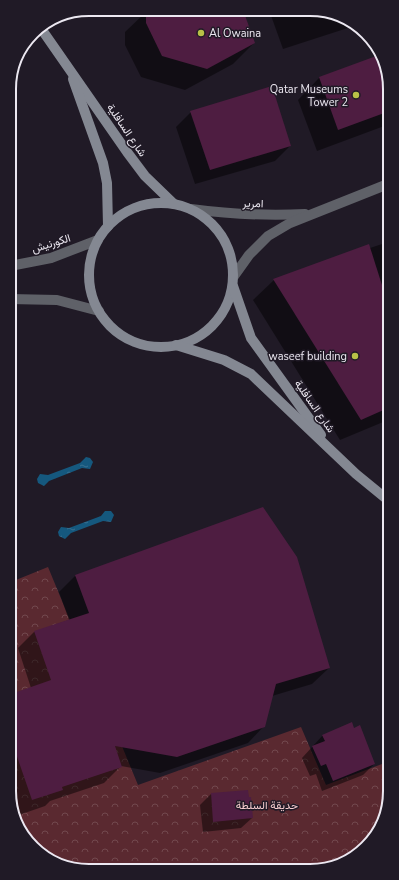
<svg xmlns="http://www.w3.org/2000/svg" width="399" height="880" font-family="'Nunito Sans',Vazirmatn,sans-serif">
  <defs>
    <pattern id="park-crowns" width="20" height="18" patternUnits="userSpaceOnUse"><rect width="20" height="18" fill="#5a2930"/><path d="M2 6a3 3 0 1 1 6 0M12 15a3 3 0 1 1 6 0" fill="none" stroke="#72484e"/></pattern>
    <pattern id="water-ripples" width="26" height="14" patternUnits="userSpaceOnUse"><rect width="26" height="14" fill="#15587e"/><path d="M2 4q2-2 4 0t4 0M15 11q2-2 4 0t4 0" fill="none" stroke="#377091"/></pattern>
  </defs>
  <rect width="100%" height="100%" fill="#201a26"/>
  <polygon fill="url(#park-crowns)" points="48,567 138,785 301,727 326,785 382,764 390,767 390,796 373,840 331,868 74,869 36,851 12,812 11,582"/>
  <g fill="url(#water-ripples)">
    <polygon points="86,457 90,458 93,462 90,469 82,468 49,481 44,486 38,483 37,479 40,474 48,475 80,463"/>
    <polygon points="105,511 111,511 114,515 111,522 103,521 71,533 65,539 59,536 58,532 61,527 69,528 101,516"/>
  </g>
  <g fill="#0007">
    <polygon points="269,10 326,11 354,26 283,49"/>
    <polygon points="147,11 254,43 233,64 185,90 141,77 125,45 125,32"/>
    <polygon points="380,56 387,68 387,125 317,151 298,100 319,78"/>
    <polygon points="191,112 290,146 275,161 195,184 176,127"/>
    <polygon points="388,242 388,420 340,440 253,300 274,280"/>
    <polygon points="75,576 329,668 312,684 272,696 264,726 248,743 160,773 121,766 104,783 50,801 45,806 16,816 12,806 11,695 31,688 18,648 34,632 69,620 59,592"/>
    <polygon points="323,735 374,764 363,775 322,791 316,774 310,776 302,758"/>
    <polygon points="390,791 390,796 385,808 383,807"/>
    <polygon points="211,794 252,818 241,828 203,832 200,805"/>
  </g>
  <g fill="#4e1d41">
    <polygon points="146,9 243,10 255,43 207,69 162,56 146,23"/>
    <polygon points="379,55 387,68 387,112 338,130 319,77"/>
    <polygon points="272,86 291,146 210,170 190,111"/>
    <polygon points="369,244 388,304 388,408 361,420 273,279"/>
    <polygon points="263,507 297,557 330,668 276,684 265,727 177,757 115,746 122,767 62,787 63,790 32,800 12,742 11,694 51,680 34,631 89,613 75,575"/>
    <polygon points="352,722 354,728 360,725 375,764 333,781 326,764 321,766 312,746 325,741 322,735"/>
    <polygon points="248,790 249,797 251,797 253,818 213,822 211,793"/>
  </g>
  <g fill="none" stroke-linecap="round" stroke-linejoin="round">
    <g stroke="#5f6168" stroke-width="10">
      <path d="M 191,209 C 229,214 266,216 305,214"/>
      <polyline points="10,266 51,258 98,240"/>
      <polyline points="234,276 249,255 268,236 290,223 388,184"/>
      <polyline points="10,299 57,300 99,311"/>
    </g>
    <g stroke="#848892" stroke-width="10">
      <polyline points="40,27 127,152 145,176 174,204"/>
      <polyline points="73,79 103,163 107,183 108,226"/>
      <circle cx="161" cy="275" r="72"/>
      <polyline points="233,286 251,338 321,435"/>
      <polyline points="176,345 224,360 251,374 356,474 389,501"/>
    </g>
  </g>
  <g fill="#b8c147" stroke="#201a26" stroke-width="1.5">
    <circle cx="201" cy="33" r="4"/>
    <circle cx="356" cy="95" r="4"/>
    <circle cx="355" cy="356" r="4"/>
  </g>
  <g text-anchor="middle" stroke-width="3" stroke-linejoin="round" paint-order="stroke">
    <g font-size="11" fill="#ece8f1" stroke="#201a26" text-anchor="end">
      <text x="209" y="37" text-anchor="start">Al Owaina</text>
      <text x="348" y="93">Qatar Museums<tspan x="348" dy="13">Tower 2</tspan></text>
      <text x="347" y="360">waseef building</text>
    </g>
    <g font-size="11" fill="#ece8f1" stroke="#201a26">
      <text transform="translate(127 130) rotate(56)" y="4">شارع السافلية</text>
      <text transform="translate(253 203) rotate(2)" y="4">امرير</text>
      <text transform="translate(51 243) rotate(-17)" y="4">الكورنيش</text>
      <text transform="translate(315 406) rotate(55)" y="4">شارع السافلية</text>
    </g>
    <g font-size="11" fill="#f6cccf" stroke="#201a26">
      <text x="267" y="809">حديقة السلطة</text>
    </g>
  </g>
  <path d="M0 0H399V880H0ZM89 16H310A73 73 0 0 1 383 89V791A73 73 0 0 1 310 864H89A73 73 0 0 1 16 791V89A73 73 0 0 1 89 16Z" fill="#201a26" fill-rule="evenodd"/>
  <path fill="none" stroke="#ece8f1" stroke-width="2" d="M89 16H310A73 73 0 0 1 383 89V791A73 73 0 0 1 310 864H89A73 73 0 0 1 16 791V89A73 73 0 0 1 89 16Z"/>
</svg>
